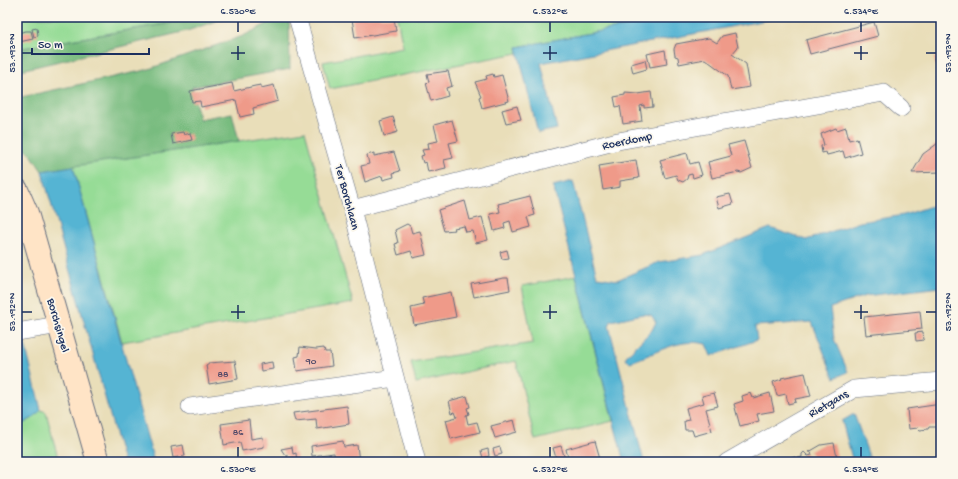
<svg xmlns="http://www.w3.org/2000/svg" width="958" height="479" font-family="'Gochi Hand',sans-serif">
  <rect width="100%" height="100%" fill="#fbf7ec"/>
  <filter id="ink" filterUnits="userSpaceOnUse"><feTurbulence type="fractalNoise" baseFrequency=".025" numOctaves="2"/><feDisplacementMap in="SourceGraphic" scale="8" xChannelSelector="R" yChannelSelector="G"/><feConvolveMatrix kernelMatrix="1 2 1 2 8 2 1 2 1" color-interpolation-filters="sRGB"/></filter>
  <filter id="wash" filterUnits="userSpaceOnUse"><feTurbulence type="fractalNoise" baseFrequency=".012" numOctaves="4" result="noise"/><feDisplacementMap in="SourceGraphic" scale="16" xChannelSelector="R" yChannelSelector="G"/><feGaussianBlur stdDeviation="0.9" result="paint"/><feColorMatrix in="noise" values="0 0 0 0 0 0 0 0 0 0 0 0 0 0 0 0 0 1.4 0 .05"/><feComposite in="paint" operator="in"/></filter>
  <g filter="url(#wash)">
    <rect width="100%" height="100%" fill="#e9deb9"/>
    <g fill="#96dc96" stroke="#58867a">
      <polygon points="17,17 206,17 17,49"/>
      <polygon points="397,17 675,17 517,47 518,53 330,89 323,62 403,47"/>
      <polygon points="305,131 353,303 122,342 73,166"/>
      <polygon points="576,276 613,421 535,440 516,361 416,383 411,362 533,343 522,286"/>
      <polygon points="41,410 46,412 59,462 17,462 17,427 33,418"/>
    </g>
    <g fill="#78bc7f" stroke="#4a766e">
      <polygon points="206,17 227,17 187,31 17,71 17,49"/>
      <polygon points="281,17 289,17 290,69 192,87 199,119 232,113 239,141 42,171 30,153 17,143 17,98 146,70 243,36"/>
    </g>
    <g fill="#54b4d3" stroke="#387298">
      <polygon points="675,17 782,17 541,63 557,129 538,133 517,47"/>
      <polygon points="73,166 154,462 123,462 42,171"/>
      <path d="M 573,181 L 597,277 L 617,280 L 659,262 L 703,255 L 770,228 L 806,240 L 860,222 L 904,215 L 941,203 L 941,287 L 865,296 L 830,308 L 834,339 L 848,372 L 834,378 L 812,322 L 755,326 L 757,340 L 711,356 L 706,344 C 678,337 656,354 630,362 L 625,359 L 627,355 L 652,330 L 656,322 L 651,315 L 643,314 L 611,321 L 609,326 L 644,462 L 624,462 L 553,186 Z"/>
      <polygon points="17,318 20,324 41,410 33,418 17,427"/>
      <polygon points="854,414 871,462 853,462 842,421"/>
    </g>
    <g id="blocks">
      <g fill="#ef9a89">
        <polygon points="363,17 394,17 396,31 355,38 352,19"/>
        <polygon points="874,22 878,36 810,54 806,40"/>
        <polygon points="37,28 38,36 34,37 32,29"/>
        <polygon points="26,31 31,31 33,39 19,42 17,33"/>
        <polygon points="735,33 738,47 732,54 746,64 750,87 731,90 728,76 705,59 679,64 678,57 675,56 674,49 676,44 709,38 717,43 722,36"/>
        <polygon points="665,50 667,64 650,67 647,54"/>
        <polygon points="941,56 941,82 934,58"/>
        <polygon points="645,60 647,69 633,73 631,64"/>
        <polygon points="448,71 452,86 446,88 448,96 431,101 426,83 429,82 427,74"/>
        <polygon points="493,74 494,77 502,75 509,101 482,108 479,97 481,96 475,82 487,79 486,76"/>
        <polygon points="232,83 234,91 255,86 261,85 261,88 274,85 278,101 253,108 254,114 240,117 236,100 201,107 200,101 192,102 190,91"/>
        <polygon points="651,92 653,107 644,108 644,105 640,106 642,121 623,124 620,106 616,107 614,97 625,95 625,93 638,94"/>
        <polygon points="517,106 521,120 506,123 502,110"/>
        <polygon points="393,117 398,132 384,136 380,121"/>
        <polygon points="452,120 458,141 449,143 453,158 444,160 446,168 428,172 426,162 423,163 421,156 424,155 422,150 429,149 428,143 438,141 434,125"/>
        <polygon points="846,127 849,140 857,138 861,153 845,158 843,151 827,155 826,152 822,153 821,146 824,145 821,134 836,128 837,130"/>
        <polygon points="183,132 184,135 190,133 192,140 173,144 171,134"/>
        <polygon points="744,141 752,168 741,173 738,172 712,178 708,162 731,156 728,145"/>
        <polygon points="941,141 941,172 912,173 923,154"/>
        <polygon points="394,152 400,171 393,173 394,177 383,180 382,176 365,182 361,166 369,164 367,155 374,153 374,156"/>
        <polygon points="687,153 690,164 698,162 702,175 693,178 692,174 688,175 687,179 683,182 678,180 676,175 665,178 660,160"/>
        <polygon points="636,160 639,178 620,181 620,187 603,190 599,166"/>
        <polygon points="730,194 733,204 719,208 716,197"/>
        <polygon points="530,196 535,215 528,217 531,227 513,232 510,221 504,223 505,228 494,231 490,214 500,212 498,204"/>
        <polygon points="465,201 470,220 482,217 488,240 476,243 473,231 466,232 464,226 454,228 455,230 444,231 438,210"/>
        <polygon points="407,224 410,226 412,233 420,231 426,255 413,258 411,251 398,255 395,244 398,243 395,230"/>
        <polygon points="507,250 509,258 502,259 500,252"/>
        <polygon points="504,278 508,278 510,290 474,297 471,284"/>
        <polygon points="451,292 456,317 414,325 411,308 424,305 422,298"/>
        <polygon points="920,311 922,329 866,335 864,317"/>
        <polygon points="923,332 924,340 916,341 915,333"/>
        <polygon points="300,347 316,349 324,348 325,352 330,352 332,366 297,371 295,357 299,356"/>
        <polygon points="235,361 238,379 209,384 206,365 208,365 208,363"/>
        <polygon points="272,362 273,369 261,371 260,364"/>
        <polygon points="805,373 811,396 795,399 796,402 788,404 786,394 777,396 773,382 782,379 781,378"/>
        <polygon points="714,393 718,406 706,409 712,431 694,436 692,430 685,430 684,421 689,420 686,408 704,403 702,396"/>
        <polygon points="751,393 753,398 770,393 774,411 757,414 759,421 740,426 734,404 743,401 742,396"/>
        <polygon points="467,396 470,407 467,408 469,414 466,415 468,424 477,422 480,432 451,439 446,420 457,417 455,412 452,413 449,401"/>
        <polygon points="941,404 941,427 929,427 928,429 920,430 918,428 909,429 907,409"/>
        <polygon points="347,406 349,424 317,429 316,419 295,421 293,413"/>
        <polygon points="249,420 251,439 263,437 264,447 242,451 240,442 224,445 221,424"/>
        <polygon points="514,420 517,432 495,438 491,426"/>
        <polygon points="343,441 344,447 357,445 359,462 335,462 334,453 312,456 311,446"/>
        <polygon points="595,441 601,462 585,462 584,459 569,462 566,449"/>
        <polygon points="834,443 838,462 776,462 795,457 795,459 802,457 802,454 804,452 808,456 812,455 811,452 809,452 821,445"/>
        <polygon points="183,445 185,456 173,458 171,447"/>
        <polygon points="561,446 565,459 557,461 553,448"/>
        <polygon points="292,447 293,454 296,453 297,462 288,462 287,455 285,455 281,449"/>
        <polygon points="500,447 502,454 495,456 493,449"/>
        <polygon points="488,449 489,456 483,458 481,451"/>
      </g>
    </g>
  </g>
  <g filter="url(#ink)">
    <use href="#blocks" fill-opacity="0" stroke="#636c7e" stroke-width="1"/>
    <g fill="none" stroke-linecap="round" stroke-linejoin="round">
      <defs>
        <g id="street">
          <polyline points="297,17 352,209 417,462"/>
          <polyline points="352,209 618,141 884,93 901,108"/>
          <polyline points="17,332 59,325"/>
          <polyline points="190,407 395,378"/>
          <polyline points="727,462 854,389 941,381"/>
        </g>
        <polyline id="secondary" points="17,190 27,213 98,462"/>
      </defs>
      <use href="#street" stroke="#636c7e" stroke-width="18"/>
      <use href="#secondary" stroke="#636c7e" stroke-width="24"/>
      <use href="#street" stroke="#fff" stroke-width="17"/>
      <use href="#secondary" stroke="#ffe4c6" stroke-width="22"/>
    </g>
  </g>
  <path fill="none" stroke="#1b2f5e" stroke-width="1.5" d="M 238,22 L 238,32M 550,22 L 550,32M 861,22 L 861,32M 238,46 L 238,60M 550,46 L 550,60M 861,46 L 861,60M 22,53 L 32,53M 231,53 L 245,53M 543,53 L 557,53M 854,53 L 868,53M 926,53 L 936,53M 238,305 L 238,319M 550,305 L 550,319M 861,305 L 861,319M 22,312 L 32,312M 231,312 L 245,312M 543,312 L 557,312M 854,312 L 868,312M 926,312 L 936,312M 238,447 L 238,457M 550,447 L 550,457M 861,447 L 861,457"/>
  <g text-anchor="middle" stroke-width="3.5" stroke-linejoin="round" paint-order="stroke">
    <g font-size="10" fill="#504a69">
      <text x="311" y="364">90</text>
      <text x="223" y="377">88</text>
      <text x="238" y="435">86</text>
    </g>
    <g font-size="12" fill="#1b2f5e" stroke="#fbf7ec">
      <text transform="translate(627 140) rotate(-12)" y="4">Roerdomp</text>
      <text transform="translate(348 197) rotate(75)" y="4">Ter Borchlaan</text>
      <text transform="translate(59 325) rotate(74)" y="4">Borchsingel</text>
      <text transform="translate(828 403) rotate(-30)" y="4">Rietgans</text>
    </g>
  </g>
  <rect width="958" height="479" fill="none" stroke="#fbf7ec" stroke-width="44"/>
  <path d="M32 48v6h117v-6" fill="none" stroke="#1b2f5e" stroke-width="2"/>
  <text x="38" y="48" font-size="12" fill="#1b2f5e" stroke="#fbf7ec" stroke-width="3" paint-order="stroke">50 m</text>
  <rect x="22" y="22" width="914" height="435" fill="none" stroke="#1b2f5e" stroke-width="1.5"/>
  <g font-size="10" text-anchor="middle" fill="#1b2f5e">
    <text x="238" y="14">6.530°E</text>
    <text x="550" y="14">6.532°E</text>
    <text x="861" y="14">6.534°E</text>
    <text transform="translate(11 53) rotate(-90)" y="4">53.193°N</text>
    <text transform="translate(947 53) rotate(-90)" y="4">53.193°N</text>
    <text transform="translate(11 312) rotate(-90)" y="4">53.192°N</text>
    <text transform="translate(947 312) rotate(-90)" y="4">53.192°N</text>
    <text x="238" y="472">6.530°E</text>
    <text x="550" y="472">6.532°E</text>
    <text x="861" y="472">6.534°E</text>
  </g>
</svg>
